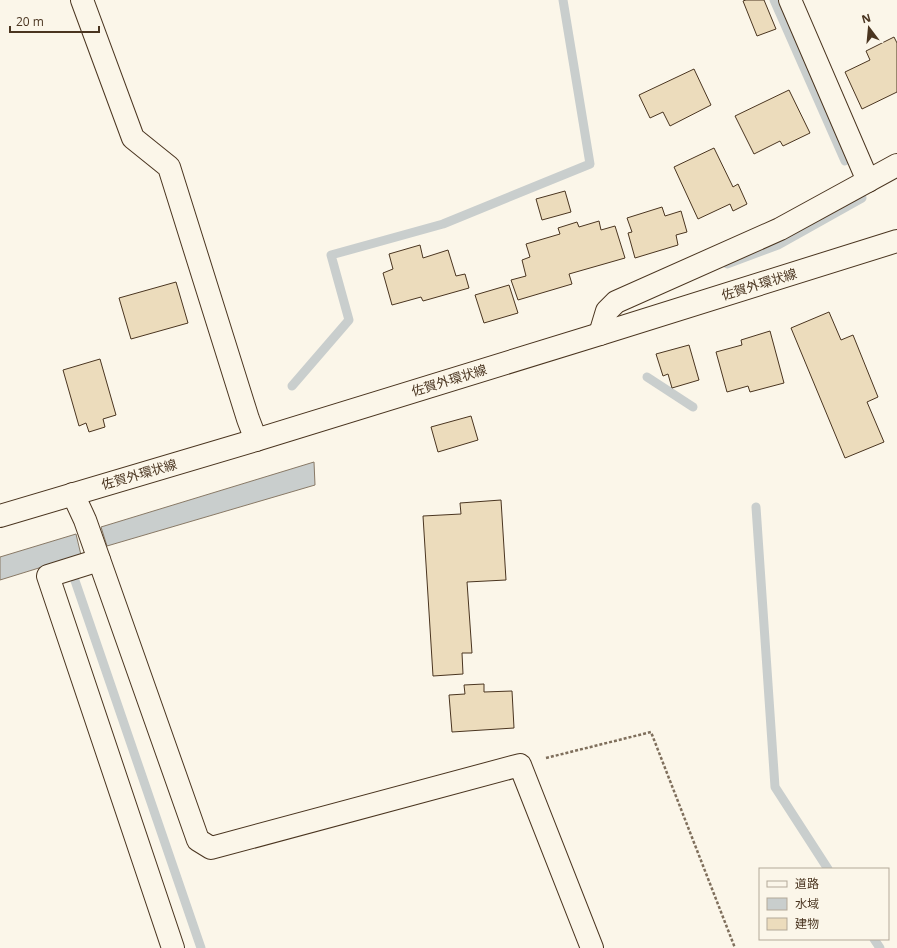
<svg xmlns="http://www.w3.org/2000/svg" width="897" height="948" font-family="'Open Sans','Noto Sans JP',sans-serif">
  <rect width="100%" height="100%" fill="#fbf6e9"/>
  <g fill="#c9cecd" stroke="#887966">
    <polygon points="314,462 315,485 107,546 101,527"/>
    <polygon points="76,534 81,555 0,580 0,557"/>
  </g>
  <g fill="none" stroke-linecap="round" stroke-linejoin="round">
    <g stroke="#c9cecd" stroke-width="9">
      <polyline points="774,0 845,161"/>
      <polyline points="727,264 778,245 862,198"/>
      <polyline points="647,377 693,407"/>
      <polyline points="292,386 349,320 331,255 443,224 590,164 563,0"/>
      <polyline points="756,507 775,787 828,869"/>
      <polyline points="71,569 201,948"/>
      <polyline points="874,939 880,948"/>
    </g>
  </g>
  <g fill="#ecdcbc" stroke="#4a3520">
    <polygon points="746,0 764,0 776,29 757,36 743,1"/>
    <polygon points="894,37 897,43 897,92 862,109 845,72 870,60 866,51"/>
    <polygon points="694,69 711,105 670,126 663,112 650,118 639,95"/>
    <polygon points="789,90 810,133 783,146 780,141 754,154 735,116"/>
    <polygon points="714,148 733,187 738,184 747,204 733,211 730,204 698,219 674,167"/>
    <polygon points="565,191 571,212 542,220 536,199"/>
    <polygon points="662,207 665,216 681,211 687,232 676,235 678,245 635,258 628,233 632,232 627,218"/>
    <polygon points="599,221 601,230 615,226 625,258 569,274 572,284 518,300 511,280 526,276 522,260 530,257 526,244 560,234 558,228 577,222 579,227"/>
    <polygon points="420,245 423,258 448,250 456,276 465,274 469,288 423,301 421,297 392,305 383,273 393,269 389,254"/>
    <polygon points="176,282 188,323 131,339 119,298"/>
    <polygon points="509,285 518,313 484,323 475,295"/>
    <polygon points="829,312 841,340 853,335 878,397 867,402 884,442 845,458 791,328"/>
    <polygon points="770,331 784,383 750,392 748,386 727,392 716,352 742,345 741,340"/>
    <polygon points="689,345 699,380 672,388 668,374 663,376 656,354"/>
    <polygon points="100,359 116,415 103,419 105,427 89,432 86,423 79,426 63,370"/>
    <polygon points="471,416 478,440 438,452 431,427"/>
    <polygon points="501,500 506,580 467,582 472,653 462,653 463,674 433,676 423,516 461,514 460,503"/>
    <polygon points="484,684 484,692 512,691 514,728 452,732 449,695 465,694 464,685"/>
  </g>
  <g fill="none" stroke-linecap="round" stroke-linejoin="round">
    <defs>
      <g id="street">
        <polyline points="82,0 133,138 169,167 248,419 256,440"/>
        <polyline points="790,0 868,181"/>
        <polyline points="600,334 607,311 616,302 780,229 897,165"/>
        <polyline points="73,494 85,520 198,840 211,848 520,765 592,948"/>
        <polyline points="99,560 48,576 173,948"/>
      </g>
      <polyline id="primary" points="0,516 256,440 600,334 897,241"/>
    </defs>
    <use href="#street" stroke="#4a3520" stroke-width="24"/>
    <use href="#primary" stroke="#4a3520" stroke-width="24"/>
    <polyline stroke="#7f6f5c" stroke-width="2.5" stroke-dasharray="3 2" stroke-linecap="butt" points="546,758 651,732 735,948"/>
    <use href="#street" stroke="#fbf6e9" stroke-width="22"/>
    <use href="#primary" stroke="#fbf6e9" stroke-width="22"/>
  </g>
  <g text-anchor="middle" stroke-width="3" stroke-linejoin="round" paint-order="stroke">
    <g font-size="13" fill="#4a3520" stroke="#fbf6e9">
      <text transform="translate(759 284) rotate(-17)" y="5">佐賀外環状線</text>
      <text transform="translate(449 380) rotate(-17)" y="5">佐賀外環状線</text>
      <text transform="translate(139 474) rotate(-16)" y="5">佐賀外環状線</text>
    </g>
  </g>
  <rect x="759" y="868" width="130" height="72" fill="#fbf6e9" stroke="#b4a999"/>
  <rect x="767" y="881" width="20" height="6" fill="#fbf6e9" stroke="#b4a999"/>
  <text x="795" y="888" font-size="12" fill="#4a3520">道路</text>
  <rect x="767" y="898" width="20" height="12" fill="#c9cecd" stroke="#b4a999"/>
  <text x="795" y="908" font-size="12" fill="#4a3520">水域</text>
  <rect x="767" y="918" width="20" height="12" fill="#ecdcbc" stroke="#b4a999"/>
  <text x="795" y="928" font-size="12" fill="#4a3520">建物</text>
  <g transform="translate(869 28) rotate(344)" stroke="#fbf6e9" stroke-width="3" paint-order="stroke">
  <path d="M0-3L7 15L0 10L-7 15Z" fill="#4a3520"/>
  <text y="-6" font-size="11" font-weight="bold" text-anchor="middle" fill="#4a3520">N</text>
  </g>
  <path d="M10 26v6h89v-6" fill="none" stroke="#4a3520" stroke-width="2"/>
  <text x="16" y="26" font-size="12" fill="#4a3520" stroke="#fbf6e9" stroke-width="3" paint-order="stroke">20 m</text>
</svg>
